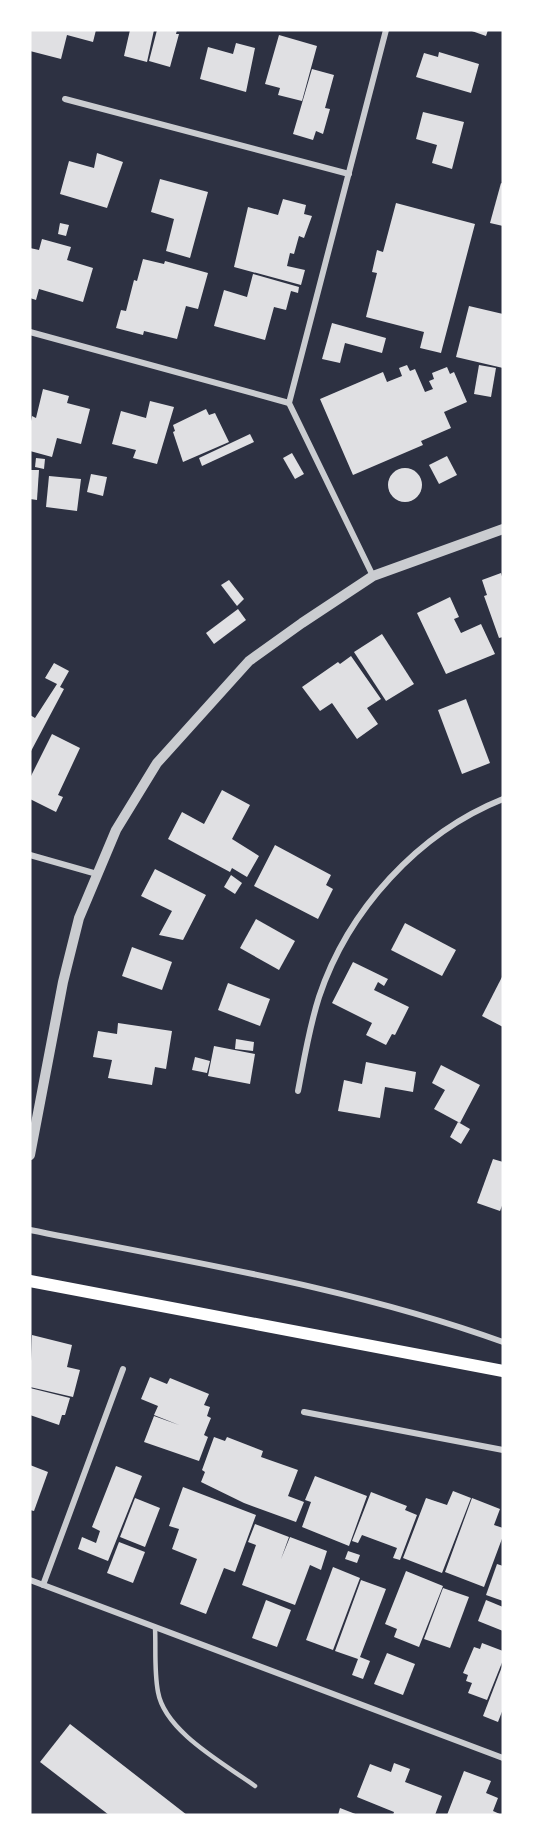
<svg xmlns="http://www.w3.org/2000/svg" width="533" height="1845" font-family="Figtree,sans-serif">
  <rect width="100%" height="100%" fill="#2d3142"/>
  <g fill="#e0e0e3">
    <polygon points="31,30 96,30 93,42 67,35 61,59 30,51"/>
    <polygon points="130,30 154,30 147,62 124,56"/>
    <polygon points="157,30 177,30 176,34 179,34 170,67 149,61"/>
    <polygon points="469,30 488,30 486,36"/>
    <polygon points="279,35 317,46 302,101 278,95 280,88 265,84"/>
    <polygon points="236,43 255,48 246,92 200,79 208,47 233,54"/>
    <polygon points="439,52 479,64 471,93 416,77 424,53 438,57"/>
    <polygon points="312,69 334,75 325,108 330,109 323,134 316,131 313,140 293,134"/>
    <polygon points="423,112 464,122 452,169 432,163 437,145 416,139"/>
    <polygon points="97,153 123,162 107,208 60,194 69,161 94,168"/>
    <polygon points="160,179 208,192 190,258 166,251 174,219 151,212"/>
    <polygon points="501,183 503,184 503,226 490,223"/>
    <polygon points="283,199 306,205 304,214 312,216 304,238 299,236 294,254 290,253 287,266 305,270 301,285 234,267 248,207 278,215"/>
    <polygon points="396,203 475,224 441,353 420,348 424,332 366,317 377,273 372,272 377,250 383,252"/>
    <polygon points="60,223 69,225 66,236 58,234"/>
    <polygon points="42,239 71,247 67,260 93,268 83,302 39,289 36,300 30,298 30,248 39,250"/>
    <polygon points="143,259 164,264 165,261 208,273 198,309 186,306 177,339 144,331 143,335 116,328 121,310 126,311 134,280 137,281"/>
    <polygon points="253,274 299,287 298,293 291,291 286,310 274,307 265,340 214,326 224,290 247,297"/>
    <polygon points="469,306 503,314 503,368 456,357"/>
    <polygon points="332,323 386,338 382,353 345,343 340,363 322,359"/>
    <polygon points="407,365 410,371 415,369 425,392 433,389 429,381 434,379 432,373 447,367 450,374 454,372 467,402 444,412 451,428 421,441 423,445 353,475 320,399 383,372 387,382 402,376 399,368"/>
    <polygon points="479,365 496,368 491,397 474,394"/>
    <polygon points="43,389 69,396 67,403 90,409 81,444 57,438 52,457 30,451 30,426 32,416 36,418"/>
    <polygon points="150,401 174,407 157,464 133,458 136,450 112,444 121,411 146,418"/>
    <polygon points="206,409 209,415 215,413 229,442 183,462 173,432 175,431 173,425"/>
    <polygon points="250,434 254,442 202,466 199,458"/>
    <polygon points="292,453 304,474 295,479 283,458"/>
    <polygon points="447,456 457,475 439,484 429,465"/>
    <polygon points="36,458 45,459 44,469 35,467"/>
    <circle cx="405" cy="485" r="17"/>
    <polygon points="30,470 39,470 37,500 30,499"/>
    <polygon points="91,474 107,477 103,496 87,492"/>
    <polygon points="49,476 81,479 77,511 46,507"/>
    <polygon points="501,573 503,580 503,637 499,638 484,596 487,595 482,580"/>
    <polygon points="229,580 244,599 237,606 221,585"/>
    <polygon points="450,597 459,617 454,619 461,633 481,624 495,654 446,674 417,613"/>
    <polygon points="238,609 246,620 214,644 206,633"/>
    <polygon points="382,634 414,684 386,701 354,652"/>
    <polygon points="351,656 381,699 367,708 378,724 357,739 332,703 320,711 302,687 338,662 340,664"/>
    <polygon points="54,663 69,671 60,687 64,689 30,753 30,715 35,718 57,684 45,678"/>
    <polygon points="466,699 490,763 462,774 438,710"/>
    <polygon points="52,734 80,748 58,795 63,797 56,812 30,799 30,778"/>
    <polygon points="222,790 250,805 232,839 259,856 247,877 232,868 230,872 168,839 182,812 204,824"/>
    <polygon points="275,845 331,875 326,885 333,889 318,919 254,886"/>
    <polygon points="155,869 206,895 183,940 159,935 172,911 141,896"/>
    <polygon points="231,875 242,883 235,894 224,887"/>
    <polygon points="256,919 295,941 279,970 240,948"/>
    <polygon points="405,923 456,950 442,976 391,950"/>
    <polygon points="132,947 172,962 162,990 122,976"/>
    <polygon points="353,962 388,979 384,986 378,982 374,990 409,1007 395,1035 392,1034 386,1045 366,1035 372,1023 332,1003"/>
    <polygon points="503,975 503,1027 482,1016"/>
    <polygon points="228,983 270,999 260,1026 218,1010"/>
    <polygon points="118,1023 172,1031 166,1069 155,1067 152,1085 108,1078 112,1060 93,1057 98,1031 117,1034"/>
    <polygon points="236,1039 254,1042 253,1051 235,1049"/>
    <polygon points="214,1046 255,1054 250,1084 208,1076"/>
    <polygon points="195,1057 210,1061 207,1073 192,1070"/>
    <polygon points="366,1062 416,1072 413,1092 385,1087 380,1118 338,1111 344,1080 362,1084"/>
    <polygon points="441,1065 480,1085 460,1123 434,1109 445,1090 432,1083"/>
    <polygon points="458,1122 470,1129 461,1144 450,1137"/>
    <polygon points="493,1159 503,1162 503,1203 500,1211 477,1203"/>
    <polygon points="32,1335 72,1345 67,1367 80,1370 73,1397 30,1387"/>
    <polygon points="150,1377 167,1384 170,1378 209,1394 204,1405 210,1407 207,1416 211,1418 204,1435 208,1437 199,1461 144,1442 154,1416 179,1425 154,1415 158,1406 141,1399"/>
    <polygon points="30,1388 70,1398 65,1415 62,1415 59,1425 30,1415"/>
    <polygon points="214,1437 225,1441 227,1437 263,1451 261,1457 298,1470 288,1496 304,1502 296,1522 244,1503 201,1482 205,1472 202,1470"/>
    <polygon points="30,1465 48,1472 34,1511 30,1510"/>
    <polygon points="116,1466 142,1476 108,1561 78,1549 82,1537 96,1543 100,1531 92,1527"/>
    <polygon points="315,1476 367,1496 349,1546 302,1527 311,1502 305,1500"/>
    <polygon points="183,1487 256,1515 235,1572 224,1568 206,1614 180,1604 197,1559 172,1549 179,1529 169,1526"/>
    <polygon points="453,1491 471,1498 442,1573 403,1558 426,1498 447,1505"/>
    <polygon points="371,1492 407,1506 405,1510 417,1515 400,1560 393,1558 397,1548 362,1535 358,1543 352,1541"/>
    <polygon points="135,1498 160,1508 145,1547 120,1537"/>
    <polygon points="472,1498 500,1509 494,1525 503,1528 503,1536 484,1587 445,1572"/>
    <polygon points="255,1524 289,1537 281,1559 290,1537 327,1551 321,1570 310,1565 295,1605 242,1585 256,1545 248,1542"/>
    <polygon points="119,1542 145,1552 133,1583 107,1573"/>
    <polygon points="348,1551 360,1555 357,1563 345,1559"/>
    <polygon points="497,1564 503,1566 503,1601 486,1595"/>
    <polygon points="333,1567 360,1578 333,1650 306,1640"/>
    <polygon points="406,1571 443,1586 419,1647 394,1637 397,1629 385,1624"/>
    <polygon points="361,1580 386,1589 360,1657 370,1661 363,1679 352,1675 358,1659 335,1651"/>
    <polygon points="443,1588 469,1597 450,1648 424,1639"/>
    <polygon points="266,1600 291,1610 277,1647 252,1638"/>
    <polygon points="486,1600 503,1607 503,1631 478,1621"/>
    <polygon points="482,1643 503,1651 503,1660 487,1700 468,1693 472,1683 466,1681 468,1675 463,1673 474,1647 480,1649"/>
    <polygon points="387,1653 415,1664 403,1695 374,1684"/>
    <polygon points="503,1664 503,1709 498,1722 483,1716"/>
    <polygon points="70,1724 187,1815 109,1815 40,1762"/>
    <polygon points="394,1763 410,1769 405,1782 442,1796 435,1815 393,1815 394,1812 357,1797 370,1764 391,1772"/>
    <polygon points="464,1771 491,1781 486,1793 498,1798 493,1811 502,1815 447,1815"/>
    <polygon points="340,1808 358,1815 338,1815"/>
  </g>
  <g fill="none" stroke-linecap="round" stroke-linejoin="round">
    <path stroke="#caccd0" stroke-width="4.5" d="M 155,1627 C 156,1648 154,1671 158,1692 C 165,1732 225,1764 255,1786"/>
    <g stroke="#caccd0" stroke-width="6">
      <polyline points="65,99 349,174"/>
      <polyline points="30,332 289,403"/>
      <polyline points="373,576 289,403 386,30"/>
      <polyline points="30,855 97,874"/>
      <path d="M 298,1091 C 304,1060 309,1028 319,997 C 348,910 418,833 503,799"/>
      <path d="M 30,1230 C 189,1262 351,1287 503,1342"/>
      <polyline points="304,1412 503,1450"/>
      <polyline points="30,1580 503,1758"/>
      <polyline points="43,1585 123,1369"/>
    </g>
    <polyline stroke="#caccd0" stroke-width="10" points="30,1155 63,982 79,918 116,830 157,763 249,661 302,623 373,576 503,529"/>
    <polyline stroke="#fff" stroke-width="12" points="30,1281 503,1371"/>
  </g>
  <rect width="533" height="1845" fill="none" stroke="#ffffff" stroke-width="63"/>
</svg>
